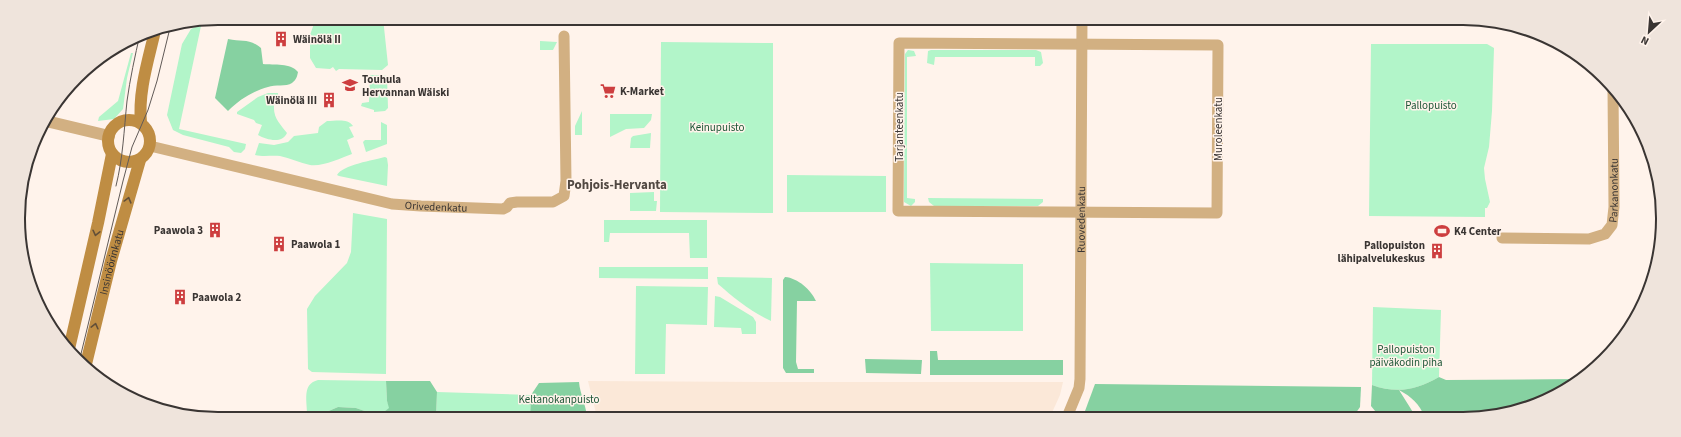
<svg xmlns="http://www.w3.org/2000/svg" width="1681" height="437" font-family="'Source Sans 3',sans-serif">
  <rect width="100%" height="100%" fill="#fff3eb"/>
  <polygon fill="#fbe8d8" points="588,381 775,382 1063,382 1060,395 1050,417 597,417"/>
  <g fill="#b2f5c9">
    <polygon points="316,18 372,18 374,19 383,18 388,65 382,70 339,69 336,71 333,67 330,69 316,68 310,58 310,35"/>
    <polygon points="199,25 201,26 179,129 246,144 245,149 241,153 234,152 229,147 183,135 173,130 167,115 182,44 191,29"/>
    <polygon points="540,41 557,42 553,50 540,50"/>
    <polygon points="661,42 773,43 773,213 660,212"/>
    <polygon points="1371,44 1487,44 1494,48 1492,111 1489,147 1484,168 1485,179 1490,202 1487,208 1485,208 1485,217 1369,216"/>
    <polygon points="908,50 914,51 916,56 907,57 907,198 915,199 915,202 911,206 904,202 904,193 905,54"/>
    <polygon points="931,50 1036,50 1041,52 1043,63 1040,66 1035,66 1035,57 935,57 934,65 927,63 928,51"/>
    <polygon points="131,53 133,53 127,78 123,109 114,119 98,121 99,117 118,101"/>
    <polygon points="370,75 382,75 387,76 388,108 385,111 374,112 374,110 361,106 362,103 369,102"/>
    <path d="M 268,93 L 278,93 C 278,98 275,102 274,106 C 273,118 281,125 287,133 C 282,144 267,140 258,135 L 262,125 L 256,123 L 254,120 L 237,114 L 237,112 L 258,97 Z"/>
    <polygon points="582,111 582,135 575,135 575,126"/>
    <polygon points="610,114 652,114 651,120 644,128 626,129 610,137"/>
    <path d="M 327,121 C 336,121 348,118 353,126 L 349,127 L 354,137 L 347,140 L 352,154 C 341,158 322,167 310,165 C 300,163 290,158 280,156 C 272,155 264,157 255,155 L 259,143 L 274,145 L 288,142 L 294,136 L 318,133 L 319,127 Z"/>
    <polygon points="381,122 387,125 387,144 366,152 363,142 365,140 381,140"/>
    <polygon points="651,133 650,148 630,148 631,138 633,136"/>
    <path d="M 385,157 L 387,158 L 388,165 L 387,186 L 339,176 L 337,175 C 342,165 374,160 385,157 Z"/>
    <polygon points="787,175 886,176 886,212 787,212"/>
    <polygon points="654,192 654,201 657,201 656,211 630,211 630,193"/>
    <polygon points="928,198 1043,199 1043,202 1038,206 934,206 929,202"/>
    <polygon points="353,213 387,219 386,374 312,372 308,369 307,309 315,296 347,263 351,252"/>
    <polygon points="604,220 707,220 707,258 690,258 689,233 610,233 609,242 604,242"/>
    <polygon points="930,263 1023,264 1023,331 931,331"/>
    <polygon points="599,267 708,267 708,279 599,278"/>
    <path d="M 717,277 L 772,278 L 771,321 C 751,312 734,298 718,284 Z"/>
    <polygon points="636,286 708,287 707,325 666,324 665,374 635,374"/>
    <polygon points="715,296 720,297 753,317 756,322 756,334 742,334 741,328 714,327"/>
    <path d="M 1373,307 L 1441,310 L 1439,377 C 1416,390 1397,394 1372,385 Z"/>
    <path d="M 318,380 L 386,381 L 387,401 L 390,408 L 379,416 L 356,408 L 338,407 L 324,413 L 307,414 C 307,400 302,384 318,380 Z"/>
    <polygon points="437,392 531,395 530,417 436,417"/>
  </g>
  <g fill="#86d1a1">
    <path d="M 228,39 C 242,42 249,38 261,48 L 263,64 C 274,65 291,63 298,72 C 297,77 296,80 292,83 C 286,87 275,84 268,87 C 253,91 239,100 228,111 L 215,98 Z"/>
    <path d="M 785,277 C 798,278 811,290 816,301 L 797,301 L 796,362 L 798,369 L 814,369 L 814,373 L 786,373 L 783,368 L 783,280 Z"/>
    <polygon points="930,351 937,351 938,360 1063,360 1063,375 930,375"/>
    <polygon points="865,359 922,360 921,374 866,373"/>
    <path d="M 1439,377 L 1446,380 L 1579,379 L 1551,398 L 1488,417 L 1425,417 C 1419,404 1412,397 1399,390 L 1416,417 L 1380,417 L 1371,406 L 1372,385 C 1397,394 1416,390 1439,377 Z"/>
    <polygon points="386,381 430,381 437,392 436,417 307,417 307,414 324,413 338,407 356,408 379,416 389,408 387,401"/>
    <path d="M 579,382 C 580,394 586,405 587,417 L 530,417 L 531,395 L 539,383 Z"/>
    <polygon points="1095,384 1361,387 1360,407 1353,417 1096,417 1085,411"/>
  </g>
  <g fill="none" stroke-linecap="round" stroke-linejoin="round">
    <g stroke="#d2b082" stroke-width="11">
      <polygon points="899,43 1218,45 1217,213 898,211"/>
      <path id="s1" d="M 150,146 L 392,204 L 421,206 L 503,209 L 507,207 L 510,203 L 517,202 L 553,202 L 564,196 L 566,181 L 564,36"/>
      <path id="s2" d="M 1502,238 L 1589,239 L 1605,234 L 1612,225 L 1614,207 L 1613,89"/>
      <path id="s3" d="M 1067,417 L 1079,388 L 1080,379 L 1082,19"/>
    </g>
    <polyline stroke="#d2b082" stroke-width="12" points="46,121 109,136"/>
    <g stroke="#bf8d43" stroke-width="12">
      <circle cx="129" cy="141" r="21"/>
      <path d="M 141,123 C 138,92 148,61 155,31"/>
      <polyline points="69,349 98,223 112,154"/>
      <path id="s4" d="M 86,364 L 111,261 L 140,160"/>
    </g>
    <g stroke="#615a57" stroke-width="1">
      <path d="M 116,186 C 123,158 124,130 127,101 C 130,79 135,56 140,34"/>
      <polyline points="80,358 123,181 132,147 148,110 157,81 170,28"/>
    </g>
  </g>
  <defs><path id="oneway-chevron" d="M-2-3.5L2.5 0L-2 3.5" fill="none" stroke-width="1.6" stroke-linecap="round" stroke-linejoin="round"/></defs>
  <g stroke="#624f38">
    <use href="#oneway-chevron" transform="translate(128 200) rotate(-75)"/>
    <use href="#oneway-chevron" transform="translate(96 233) rotate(103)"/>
    <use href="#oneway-chevron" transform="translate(95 326) rotate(-76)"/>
  </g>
  <defs>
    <symbol id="building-bare" viewBox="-9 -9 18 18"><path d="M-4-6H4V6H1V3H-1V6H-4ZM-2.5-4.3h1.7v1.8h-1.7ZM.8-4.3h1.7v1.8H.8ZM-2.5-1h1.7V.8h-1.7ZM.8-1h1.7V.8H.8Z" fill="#cd3e3f" stroke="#fff3eb" stroke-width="2.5" paint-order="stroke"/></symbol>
    <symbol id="school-bare" viewBox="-9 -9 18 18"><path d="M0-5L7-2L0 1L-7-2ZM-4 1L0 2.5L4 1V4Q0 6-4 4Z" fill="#cd3e3f" stroke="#fff3eb" stroke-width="2.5" paint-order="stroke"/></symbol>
    <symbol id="supermarket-bare" viewBox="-9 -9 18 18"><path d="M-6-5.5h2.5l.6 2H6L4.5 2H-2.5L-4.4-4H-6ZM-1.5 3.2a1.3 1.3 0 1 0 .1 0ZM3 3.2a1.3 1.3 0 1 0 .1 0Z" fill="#cd3e3f" stroke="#fff3eb" stroke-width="2.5" paint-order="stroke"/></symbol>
    <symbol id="stadium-bare" viewBox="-9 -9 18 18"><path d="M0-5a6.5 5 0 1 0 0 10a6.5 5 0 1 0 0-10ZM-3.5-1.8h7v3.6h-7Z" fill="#cd3e3f" stroke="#fff3eb" stroke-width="2.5" paint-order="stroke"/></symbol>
  </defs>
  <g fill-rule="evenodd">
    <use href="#building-bare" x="270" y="28" width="22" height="22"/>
    <use href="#school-bare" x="339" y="74" width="22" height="22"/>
    <use href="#supermarket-bare" x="597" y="80" width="22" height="22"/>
    <use href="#building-bare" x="318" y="89" width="22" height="22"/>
    <use href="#building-bare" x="204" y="219" width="22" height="22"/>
    <use href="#stadium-bare" x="1431" y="220" width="22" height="22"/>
    <use href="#building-bare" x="268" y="233" width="22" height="22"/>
    <use href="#building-bare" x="1426" y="240" width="22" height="22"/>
    <use href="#building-bare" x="169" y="286" width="22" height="22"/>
  </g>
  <g text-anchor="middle" stroke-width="3" stroke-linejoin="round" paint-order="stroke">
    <g font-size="11" font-weight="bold" fill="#3a3533" stroke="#fff3eb" text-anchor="start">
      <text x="293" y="43">Wäinölä II</text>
      <text x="362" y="83">Touhula<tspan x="362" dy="13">Hervannan Wäiski</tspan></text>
      <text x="620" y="95">K-Market</text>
      <text x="317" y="104" text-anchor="end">Wäinölä III</text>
      <text x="203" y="234" text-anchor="end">Paawola 3</text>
      <text x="1454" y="235">K4 Center</text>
      <text x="291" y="248">Paawola 1</text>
      <text x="1425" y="249" text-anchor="end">Pallopuiston<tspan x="1425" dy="13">lähipalvelukeskus</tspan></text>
      <text x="192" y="301">Paawola 2</text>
    </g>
    <g font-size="11" fill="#1d5536" stroke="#fff3eb">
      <text x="1431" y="109">Pallopuisto</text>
      <text x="717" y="131">Keinupuisto</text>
      <text x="1406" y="353">Pallopuiston<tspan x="1406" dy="13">päiväkodin piha</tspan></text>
      <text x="559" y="403">Keltanokanpuisto</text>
    </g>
    <g font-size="11" fill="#3a3533" stroke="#fff3eb">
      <text transform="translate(899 127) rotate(-90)" y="4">Tarjanteenkatu</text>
      <text transform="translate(1218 129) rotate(-90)" y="4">Muroleenkatu</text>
      <text dy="4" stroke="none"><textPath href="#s2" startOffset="150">Parkanonkatu</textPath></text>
      <text dy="4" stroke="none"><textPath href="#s1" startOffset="293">Orivedenkatu</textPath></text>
      <text dy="4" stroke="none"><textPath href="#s3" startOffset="200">Ruovedenkatu</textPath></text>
      <text dy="4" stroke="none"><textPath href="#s4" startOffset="105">Insinöörinkatu</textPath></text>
    </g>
    <g font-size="13" font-weight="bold" fill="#514842" stroke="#fff3eb">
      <text x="617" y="189">Pohjois-Hervanta</text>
    </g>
  </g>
  <path d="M0 0H1681V437H0ZM218 25H1463A193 193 0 0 1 1656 218V219A193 193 0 0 1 1463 412H218A193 193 0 0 1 25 219V218A193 193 0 0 1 218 25Z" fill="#efe4dc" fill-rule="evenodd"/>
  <path fill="none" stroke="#3a3533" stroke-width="2" d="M218 25H1463A193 193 0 0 1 1656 218V219A193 193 0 0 1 1463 412H218A193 193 0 0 1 25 219V218A193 193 0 0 1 218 25Z"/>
  <g transform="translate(1649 32) rotate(206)" stroke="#fff3eb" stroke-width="3" paint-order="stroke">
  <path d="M0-3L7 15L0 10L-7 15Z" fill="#3a3533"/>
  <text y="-6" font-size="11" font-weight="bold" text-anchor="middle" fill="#3a3533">N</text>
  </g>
</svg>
